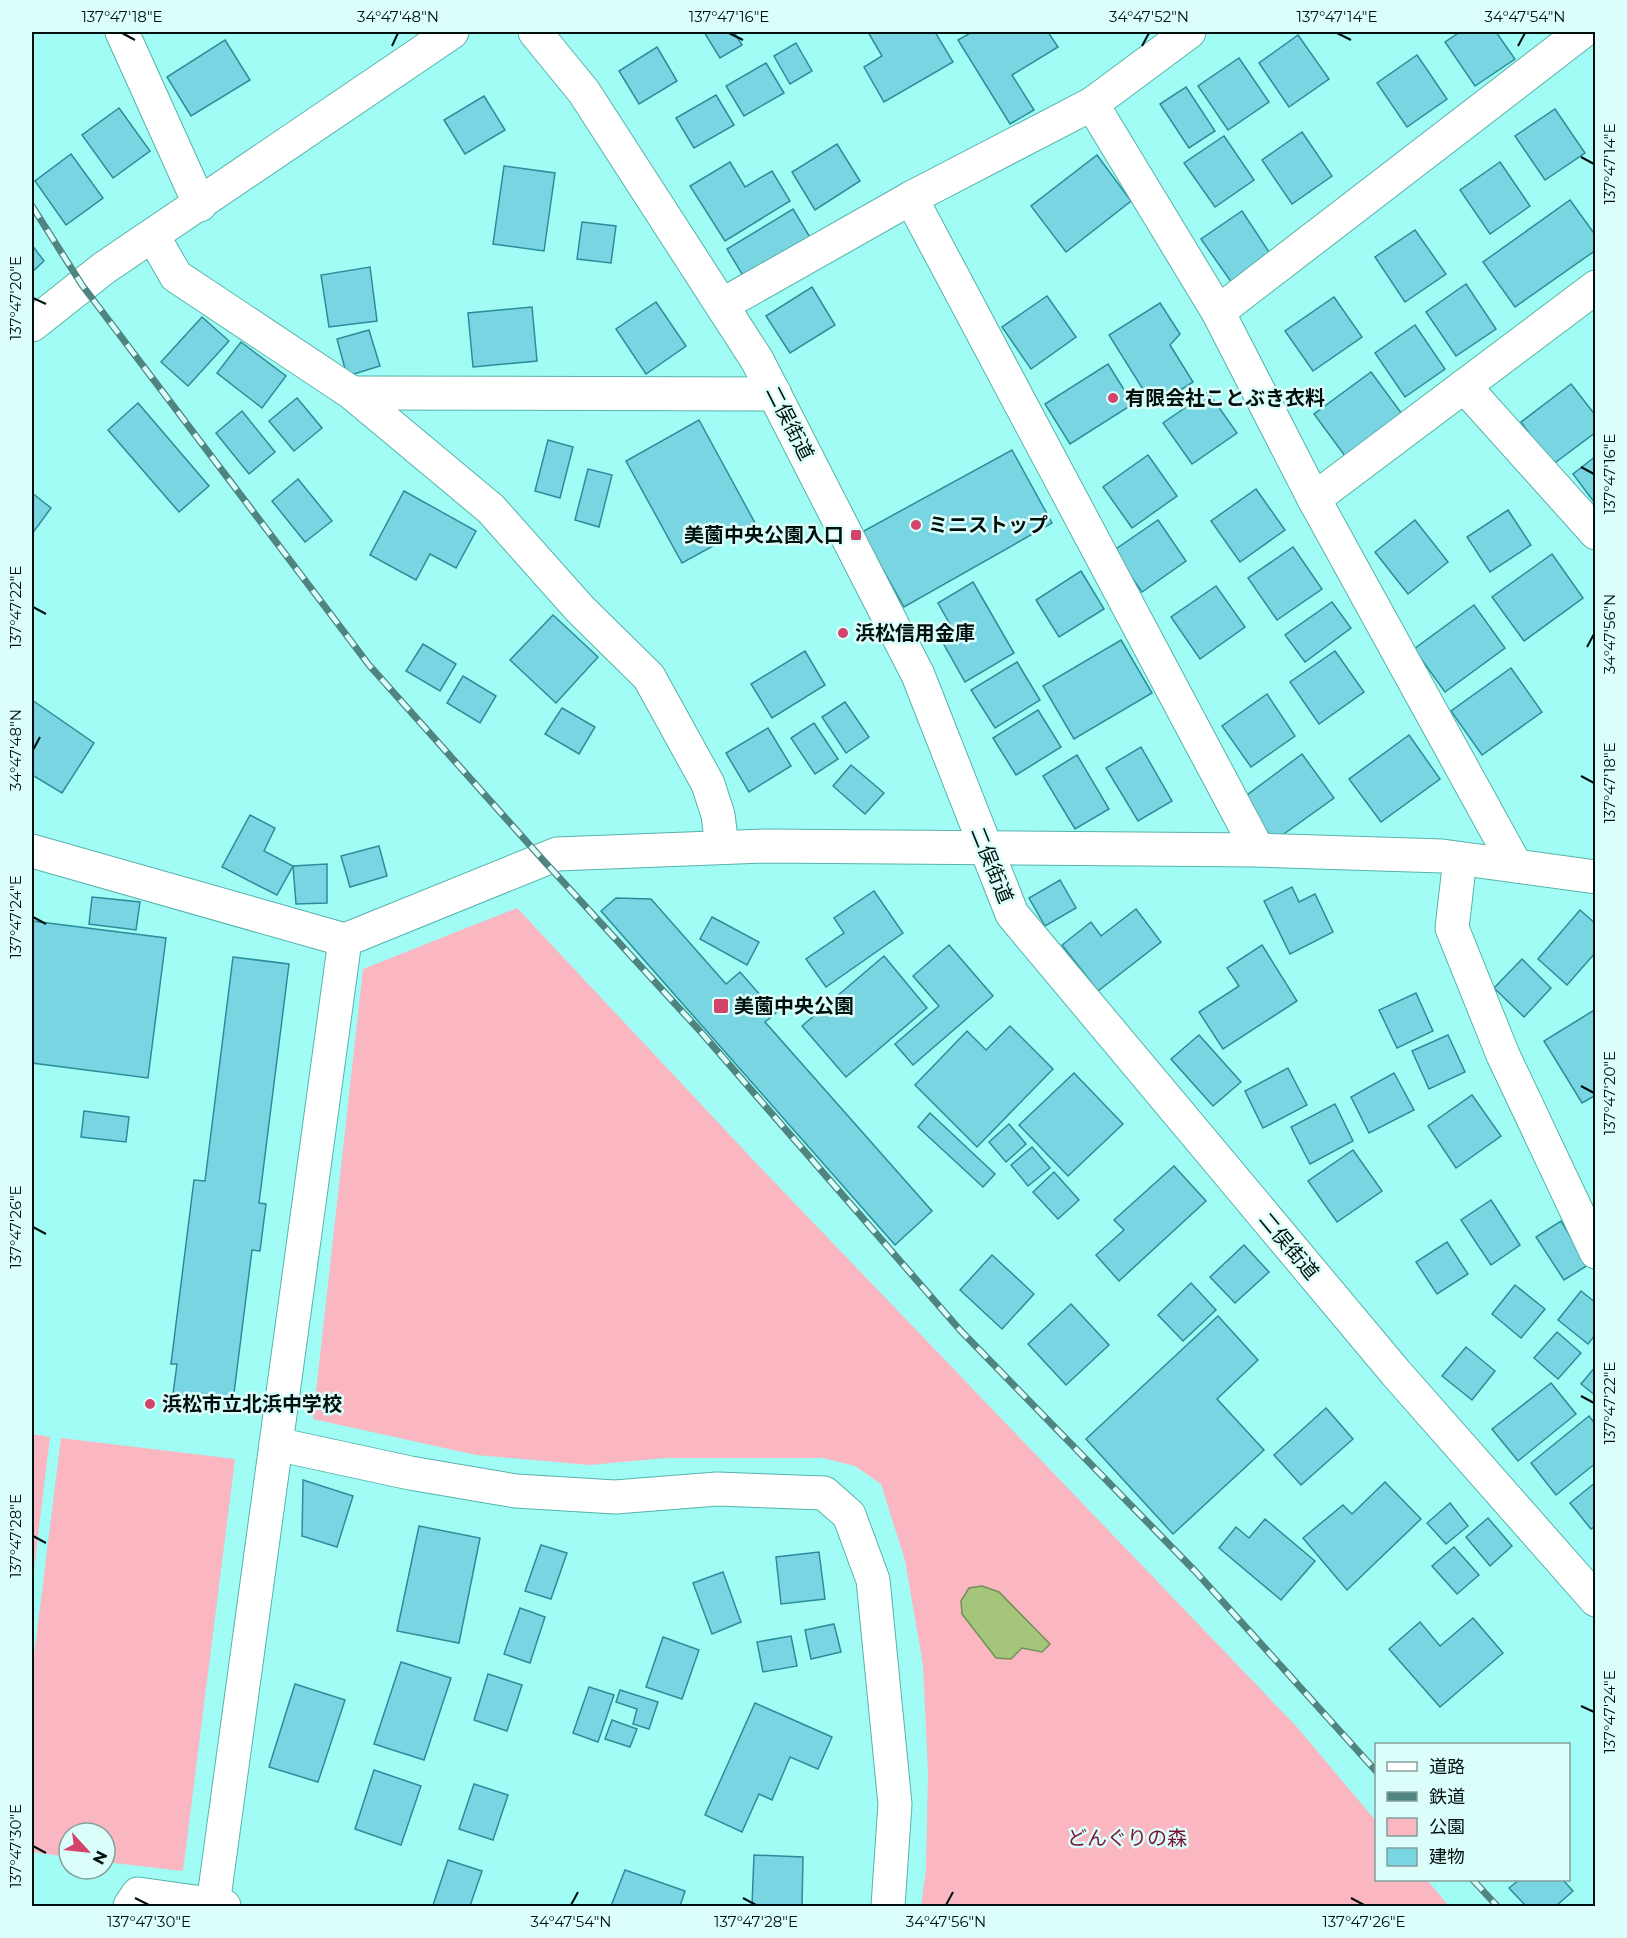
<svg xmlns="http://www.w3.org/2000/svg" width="1627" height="1938" font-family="Montserrat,'Noto Sans JP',sans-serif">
  <rect width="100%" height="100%" fill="#a0fcf4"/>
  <g fill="#fab6c1">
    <polygon points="517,908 758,1165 1296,1726 1376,1821 1376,1880 1427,1880 1449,1906 921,1906 926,1869 928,1772 923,1665 905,1560 881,1484 855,1466 823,1458 665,1458 590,1465 476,1455 313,1419 363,969"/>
    <polygon points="32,1434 50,1437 32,1585"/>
    <polygon points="61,1438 235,1459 183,1871 105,1862 105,1833 69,1833 69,1857 32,1852 32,1672"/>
  </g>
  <polygon fill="#a4c57a" stroke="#738f5a" stroke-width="1.5" points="982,1586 999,1592 1050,1644 1042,1652 1022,1648 1011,1659 996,1658 962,1614 961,1601 969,1588"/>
  <g fill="#7ad5e2" stroke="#2c8d9a" stroke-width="1.5">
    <polygon points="704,32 734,32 742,45 720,58"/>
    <polygon points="868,32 935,32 953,62 884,102 864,67 882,56"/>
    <polygon points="972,32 1048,32 1058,47 1012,75 1034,110 1010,124 958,40"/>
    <polygon points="1460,32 1496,32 1515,59 1475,86 1445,42"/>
    <polygon points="1298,35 1329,79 1289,107 1259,63"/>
    <polygon points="225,40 250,80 191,116 167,77"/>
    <polygon points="796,43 812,71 790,84 774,56"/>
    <polygon points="657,47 677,81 639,104 619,71"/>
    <polygon points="1417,55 1447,99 1407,127 1377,83"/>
    <polygon points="1239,58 1269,102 1228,130 1198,86"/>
    <polygon points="766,63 784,93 744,116 726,86"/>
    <polygon points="1186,87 1215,131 1189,148 1160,104"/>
    <polygon points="716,95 734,125 694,148 676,118"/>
    <polygon points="484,96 505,130 465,154 444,120"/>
    <polygon points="119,108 150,151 113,178 82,135"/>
    <polygon points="1555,109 1585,153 1545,180 1515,136"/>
    <polygon points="1302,132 1332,176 1292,204 1262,160"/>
    <polygon points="1224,136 1254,180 1215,207 1184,163"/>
    <polygon points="837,144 860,181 815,210 792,172"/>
    <polygon points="71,154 103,198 66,225 35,181"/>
    <polygon points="1097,155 1131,201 1066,252 1031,206"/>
    <polygon points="730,162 745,187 772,171 790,201 725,241 690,186"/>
    <polygon points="1500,162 1530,206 1490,234 1460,190"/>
    <polygon points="504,166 555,173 544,251 493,244"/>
    <polygon points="1570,200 1596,236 1596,250 1515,307 1483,262"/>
    <polygon points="793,209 811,239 745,279 727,249"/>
    <polygon points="1242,211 1271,255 1232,283 1201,239"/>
    <polygon points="582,222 616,226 611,263 577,259"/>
    <polygon points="1415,230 1446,274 1405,302 1375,257"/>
    <polygon points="32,245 44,261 32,272"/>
    <polygon points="370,267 377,321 329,327 321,275"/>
    <polygon points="1466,284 1496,329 1456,356 1426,312"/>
    <polygon points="812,287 835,325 790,353 766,316"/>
    <polygon points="1047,296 1076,337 1031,369 1002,327"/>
    <polygon points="1334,297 1362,337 1313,371 1285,331"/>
    <polygon points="656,302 686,346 646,374 616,329"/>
    <polygon points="1160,303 1180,334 1170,345 1193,382 1154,407 1109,335"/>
    <polygon points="532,307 537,361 473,367 468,313"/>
    <polygon points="202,317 229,341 188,386 161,362"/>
    <polygon points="1415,325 1445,369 1405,397 1375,353"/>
    <polygon points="369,330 380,366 347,376 337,339"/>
    <polygon points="241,342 286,376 262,408 217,373"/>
    <polygon points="1108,364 1133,404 1070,444 1045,404"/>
    <polygon points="1371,372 1402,414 1345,456 1314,414"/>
    <polygon points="1571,384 1596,416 1596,432 1552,465 1521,422"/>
    <polygon points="1208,392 1237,433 1192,464 1163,423"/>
    <polygon points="297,398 322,428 294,451 269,421"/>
    <polygon points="138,403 209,486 179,512 108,430"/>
    <polygon points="242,411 275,452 249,474 216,433"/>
    <polygon points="699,420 755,523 682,563 626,461"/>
    <polygon points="548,440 573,447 560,498 535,491"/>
    <polygon points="1012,450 1052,523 904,607 862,532"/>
    <polygon points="1148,455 1177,496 1132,528 1103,487"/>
    <polygon points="1596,456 1596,501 1594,502 1573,474"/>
    <polygon points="588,469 612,475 599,527 575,520"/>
    <polygon points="298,479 332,521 305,542 272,501"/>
    <polygon points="1256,489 1285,530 1240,562 1211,521"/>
    <polygon points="404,491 476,531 456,568 430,554 416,580 370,555"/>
    <polygon points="32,493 51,508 32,534"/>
    <polygon points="1508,510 1531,545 1490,572 1467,537"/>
    <polygon points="1158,520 1186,561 1142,592 1113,551"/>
    <polygon points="1415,520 1448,562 1408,594 1375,552"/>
    <polygon points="1293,547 1322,589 1277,620 1248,578"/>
    <polygon points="1552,554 1583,598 1524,641 1492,597"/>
    <polygon points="1081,571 1104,609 1059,637 1036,600"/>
    <polygon points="973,582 1014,653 965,682 943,643 956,635 938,603"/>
    <polygon points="1216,586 1245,627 1200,659 1171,617"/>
    <polygon points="1332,602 1351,628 1305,662 1285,635"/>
    <polygon points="1474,605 1505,648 1445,692 1414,649"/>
    <polygon points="553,615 598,657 556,703 510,660"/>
    <polygon points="1121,640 1152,693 1074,739 1043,686"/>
    <polygon points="423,644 456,664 440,691 406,671"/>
    <polygon points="805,651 825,685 772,718 751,684"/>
    <polygon points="1335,651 1364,692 1319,724 1290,682"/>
    <polygon points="1017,662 1040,700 995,728 971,690"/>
    <polygon points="1511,668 1542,712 1482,755 1451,711"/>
    <polygon points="463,676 496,696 480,723 447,703"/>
    <polygon points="1267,694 1295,736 1251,767 1222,726"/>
    <polygon points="32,700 94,743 62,793 34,776 32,779"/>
    <polygon points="845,702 869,737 846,753 822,717"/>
    <polygon points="562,708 595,727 579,754 545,734"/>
    <polygon points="1038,710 1061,747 1016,775 993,738"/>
    <polygon points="814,723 838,759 815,774 791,738"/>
    <polygon points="768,728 791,766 749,792 726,753"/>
    <polygon points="1409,735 1440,779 1381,822 1349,779"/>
    <polygon points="1141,747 1172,801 1138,821 1106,768"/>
    <polygon points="1302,754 1334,798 1274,841 1243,798"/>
    <polygon points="1077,755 1109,809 1075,829 1043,776"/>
    <polygon points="851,765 884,793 865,814 833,786"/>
    <polygon points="250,815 275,828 264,851 293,866 277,895 222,867"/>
    <polygon points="379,846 387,876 350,887 341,856"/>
    <polygon points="327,864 327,903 296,904 293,866"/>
    <polygon points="1060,880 1076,908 1045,926 1029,898"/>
    <polygon points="1292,887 1299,902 1315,894 1333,932 1290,954 1264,901"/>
    <polygon points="874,891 903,933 826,987 806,959 844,933 834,918"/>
    <polygon points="92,897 140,902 136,930 89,924"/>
    <polygon points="616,898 651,899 726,984 740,972 776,1013 765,1022 932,1211 895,1245 601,911"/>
    <polygon points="1136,909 1161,942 1098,991 1062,945 1091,922 1101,936"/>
    <polygon points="1580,910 1596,924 1596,952 1567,985 1538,959"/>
    <polygon points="712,917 759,942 747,965 700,939"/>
    <polygon points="32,921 166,938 148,1078 32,1063"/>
    <polygon points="949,945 993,996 913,1065 895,1044 939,1006 913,976"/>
    <polygon points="1262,945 1297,1001 1223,1049 1199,1012 1239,986 1227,968"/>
    <polygon points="884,956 927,1008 846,1077 802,1026"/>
    <polygon points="233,957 289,964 259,1203 266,1204 260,1251 252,1250 233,1401 173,1394 177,1364 171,1364 194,1180 205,1181"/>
    <polygon points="1522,959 1551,988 1524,1017 1494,988"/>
    <polygon points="1416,993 1433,1031 1397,1048 1379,1010"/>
    <polygon points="1596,1009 1596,1095 1582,1103 1544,1041"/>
    <polygon points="1010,1026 1053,1069 977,1147 915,1085 967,1031 986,1050"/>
    <polygon points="1199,1035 1241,1082 1213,1106 1171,1059"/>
    <polygon points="1448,1035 1465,1072 1429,1089 1412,1051"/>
    <polygon points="1288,1068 1307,1105 1263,1128 1245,1091"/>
    <polygon points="1074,1073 1123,1124 1068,1176 1019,1125"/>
    <polygon points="1394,1073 1414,1110 1369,1133 1351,1097"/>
    <polygon points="1472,1095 1501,1136 1456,1168 1428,1126"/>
    <polygon points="1335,1104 1353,1141 1310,1164 1291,1127"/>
    <polygon points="84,1111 129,1117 126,1142 81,1137"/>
    <polygon points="930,1113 995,1174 983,1187 918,1127"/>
    <polygon points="1009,1124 1026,1144 1006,1162 989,1142"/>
    <polygon points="1032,1147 1050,1168 1028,1186 1011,1165"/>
    <polygon points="1353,1150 1382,1191 1337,1222 1308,1181"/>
    <polygon points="1174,1166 1206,1201 1119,1281 1096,1255 1124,1230 1114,1220"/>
    <polygon points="1054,1172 1079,1200 1058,1219 1033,1192"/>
    <polygon points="1491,1200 1520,1245 1491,1265 1461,1220"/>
    <polygon points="1561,1221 1588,1265 1564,1280 1536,1237"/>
    <polygon points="1447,1242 1468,1274 1437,1294 1416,1262"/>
    <polygon points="1244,1245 1269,1272 1235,1303 1210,1277"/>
    <polygon points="992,1255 1034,1294 1002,1329 960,1290"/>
    <polygon points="1191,1283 1216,1310 1183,1341 1158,1315"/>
    <polygon points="1515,1285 1545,1309 1521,1338 1492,1314"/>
    <polygon points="1581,1291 1596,1303 1596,1334 1588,1344 1558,1320"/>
    <polygon points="1071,1304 1109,1345 1066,1385 1028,1344"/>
    <polygon points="1218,1316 1258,1360 1217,1399 1264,1450 1173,1534 1086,1439"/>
    <polygon points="1557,1332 1581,1353 1558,1379 1534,1358"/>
    <polygon points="1466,1347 1495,1371 1472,1400 1442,1376"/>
    <polygon points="1596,1366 1596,1396 1581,1384"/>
    <polygon points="1551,1383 1576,1414 1518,1461 1492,1429"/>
    <polygon points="1326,1408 1353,1439 1301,1485 1274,1455"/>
    <polygon points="1589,1416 1596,1425 1596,1463 1556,1495 1531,1463"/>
    <polygon points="303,1480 353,1496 337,1547 302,1536"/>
    <polygon points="1385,1482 1421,1519 1347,1590 1303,1538 1343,1505 1352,1514"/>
    <polygon points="1596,1482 1596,1526 1591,1529 1570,1503"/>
    <polygon points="1450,1503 1468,1526 1446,1544 1427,1523"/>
    <polygon points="1488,1518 1512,1546 1490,1566 1466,1537"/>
    <polygon points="1265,1519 1315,1561 1281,1600 1219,1548 1236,1527 1249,1538"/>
    <polygon points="419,1526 480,1538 459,1643 397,1631"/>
    <polygon points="541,1545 567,1553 551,1599 525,1591"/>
    <polygon points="1454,1547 1479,1575 1457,1594 1432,1566"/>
    <polygon points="819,1552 825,1599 781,1604 776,1557"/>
    <polygon points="723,1572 741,1622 712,1634 693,1583"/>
    <polygon points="520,1608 545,1617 530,1663 504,1654"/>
    <polygon points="1473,1618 1503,1653 1440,1707 1389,1649 1420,1622 1440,1646"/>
    <polygon points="834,1624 841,1652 811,1659 805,1630"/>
    <polygon points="791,1636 797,1666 763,1672 757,1642"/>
    <polygon points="663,1637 699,1650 682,1699 646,1687"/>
    <polygon points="401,1662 451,1678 424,1760 374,1744"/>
    <polygon points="488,1674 522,1685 507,1731 474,1720"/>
    <polygon points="295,1684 345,1700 318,1782 269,1767"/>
    <polygon points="589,1687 614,1695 598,1742 573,1733"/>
    <polygon points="620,1690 658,1702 649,1729 633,1724 637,1709 616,1702"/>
    <polygon points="755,1703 832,1737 818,1769 790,1757 772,1800 759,1794 742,1832 705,1815"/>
    <polygon points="612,1720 637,1729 630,1747 605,1739"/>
    <polygon points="374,1770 421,1786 401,1845 355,1829"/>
    <polygon points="474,1784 508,1795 493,1840 459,1829"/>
    <polygon points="754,1855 803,1857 802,1906 752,1906"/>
    <polygon points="448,1860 482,1871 470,1906 433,1905"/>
    <polygon points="625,1870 685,1891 680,1906 611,1906"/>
    <polygon points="1519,1880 1563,1880 1573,1891 1556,1906 1526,1906 1509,1888"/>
  </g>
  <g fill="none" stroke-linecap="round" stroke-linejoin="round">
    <defs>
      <g id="minor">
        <polyline points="122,32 200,205"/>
        <polyline points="1092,104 1218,312 1314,499 1516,866"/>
        <polyline points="911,198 1258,850"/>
        <polyline points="153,236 176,276 352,393 491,509 580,609 649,677 708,784 718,815 722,847"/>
        <polyline points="722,305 911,198 1092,104 1189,32"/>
        <polyline points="1218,312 1582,32"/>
        <polyline points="1464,386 1596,533"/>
        <polyline points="352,393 775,394"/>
        <polyline points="1314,499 1596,287"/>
        <polyline points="32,851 345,940"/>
        <polyline points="1460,859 1452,928 1503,1055 1596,1252"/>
        <polyline points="213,1905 276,1444"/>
        <polyline points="130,1906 138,1894 224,1906"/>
      </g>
      <g id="tertiary">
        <polyline points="535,32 584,92 757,360 918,675 1012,914 1396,1373 1596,1600"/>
        <polyline points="32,325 104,268 452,32"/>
        <polyline points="888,1906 895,1804 873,1580 849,1515 824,1493 717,1489 615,1497 516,1491 410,1473 276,1444 345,940 557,854 766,846 1258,850 1442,856 1596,877"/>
      </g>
    </defs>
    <use href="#minor" stroke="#57b3ab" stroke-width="35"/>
    <use href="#tertiary" stroke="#57b3ab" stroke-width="35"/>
    <use href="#minor" stroke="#fff" stroke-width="33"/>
    <use href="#tertiary" stroke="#fff" stroke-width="33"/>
    <defs>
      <g id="rail">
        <polyline points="32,206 82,285 369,665 543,860 700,1031 960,1330 1195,1571 1376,1771"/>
        <polyline points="1473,1880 1497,1906"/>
      </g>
    </defs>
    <use href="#rail" stroke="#4f8480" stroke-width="7"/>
    <use href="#rail" stroke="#dcfefa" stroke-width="4.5" stroke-dasharray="14" stroke-linecap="butt"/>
  </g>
  <path fill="none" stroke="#00100f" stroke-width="2" d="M 122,33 L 135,40M 729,33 L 743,40M 1337,33 L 1351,40M 392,46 L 398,33M 1142,46 L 1149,33M 1518,46 L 1525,33M 1581,157 L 1594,164M 33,298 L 46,304M 1581,467 L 1594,474M 33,607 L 46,614M 1587,647 L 1594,634M 33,750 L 40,737M 1581,776 L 1594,783M 33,917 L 46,924M 1581,1086 L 1594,1093M 33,1227 L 46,1234M 1581,1396 L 1594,1403M 33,1536 L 46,1543M 1581,1706 L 1594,1712M 33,1846 L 46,1853M 135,1898 L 149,1905M 743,1898 L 756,1905M 1351,1898 L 1364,1905M 571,1905 L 578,1892M 946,1905 L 953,1892"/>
  <g fill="#d3446b" stroke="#dcfefa" stroke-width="2">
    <circle cx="1113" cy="398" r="6"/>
    <circle cx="916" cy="525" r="6"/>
    <rect x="850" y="529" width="12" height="12" rx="3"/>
    <circle cx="843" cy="633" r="6"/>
    <rect x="713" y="998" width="16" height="16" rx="3"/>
    <circle cx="150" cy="1404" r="6"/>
  </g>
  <g text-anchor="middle" stroke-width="5" stroke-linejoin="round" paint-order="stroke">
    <g font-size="20" font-weight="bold" fill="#00100f" stroke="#dcfefa" text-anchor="start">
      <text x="1125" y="405">有限会社ことぶき衣料</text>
      <text x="928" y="532">ミニストップ</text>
      <text x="844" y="542" text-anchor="end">美薗中央公園入口</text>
      <text x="855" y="640">浜松信用金庫</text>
      <text x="734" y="1013">美薗中央公園</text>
      <text x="162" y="1411">浜松市立北浜中学校</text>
    </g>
    <g font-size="20" fill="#00100f" stroke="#dcfefa">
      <text transform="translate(790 423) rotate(63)" y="7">二俣街道</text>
      <text transform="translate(992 865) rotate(68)" y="7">二俣街道</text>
      <text transform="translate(1289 1246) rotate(50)" y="7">二俣街道</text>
    </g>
    <g font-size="20" fill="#7a1435" stroke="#dcfefa">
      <text x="1127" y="1845">どんぐりの森</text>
    </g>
  </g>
  <rect width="1627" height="1938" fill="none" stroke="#dcfefa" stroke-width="66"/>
  <rect x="1375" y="1743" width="195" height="138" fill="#dcfefa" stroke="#849f9c" stroke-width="1.5"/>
  <rect x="1387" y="1762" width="30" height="9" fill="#ffffff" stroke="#849f9c" stroke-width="1.5"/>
  <text x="1429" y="1773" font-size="18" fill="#00100f">道路</text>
  <rect x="1387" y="1792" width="30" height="9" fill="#4f8480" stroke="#849f9c" stroke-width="1.5"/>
  <text x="1429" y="1803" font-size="18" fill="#00100f">鉄道</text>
  <rect x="1387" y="1818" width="30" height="18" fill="#fab6c1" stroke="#849f9c" stroke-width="1.5"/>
  <text x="1429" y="1833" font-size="18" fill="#00100f">公園</text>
  <rect x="1387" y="1848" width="30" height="18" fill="#7ad5e2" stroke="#849f9c" stroke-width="1.5"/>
  <text x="1429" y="1863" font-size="18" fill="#00100f">建物</text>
  <g transform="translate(87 1851) rotate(117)"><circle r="28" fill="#dcfefa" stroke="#849f9c" stroke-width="1.5"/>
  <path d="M0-4.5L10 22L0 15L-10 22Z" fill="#d3446b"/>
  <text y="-9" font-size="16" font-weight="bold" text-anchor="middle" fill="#00100f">N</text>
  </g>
  <rect x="33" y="33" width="1561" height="1872" fill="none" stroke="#00100f" stroke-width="2"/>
  <g font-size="15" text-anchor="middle" fill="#00100f">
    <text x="122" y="22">137°47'18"E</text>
    <text x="398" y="22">34°47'48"N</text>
    <text x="729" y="22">137°47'16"E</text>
    <text x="1149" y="22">34°47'52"N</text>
    <text x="1337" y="22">137°47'14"E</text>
    <text x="1525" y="22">34°47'54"N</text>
    <text transform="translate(1610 164) rotate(-90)" y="5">137°47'14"E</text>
    <text transform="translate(16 298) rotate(-90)" y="5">137°47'20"E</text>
    <text transform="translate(1610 474) rotate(-90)" y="5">137°47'16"E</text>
    <text transform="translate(16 607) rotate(-90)" y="5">137°47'22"E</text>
    <text transform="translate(1610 634) rotate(-90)" y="5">34°47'56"N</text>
    <text transform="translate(16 750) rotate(-90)" y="5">34°47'48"N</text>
    <text transform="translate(1610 783) rotate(-90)" y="5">137°47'18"E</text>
    <text transform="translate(16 917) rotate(-90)" y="5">137°47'24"E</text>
    <text transform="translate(1610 1093) rotate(-90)" y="5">137°47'20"E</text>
    <text transform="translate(16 1227) rotate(-90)" y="5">137°47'26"E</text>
    <text transform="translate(1610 1403) rotate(-90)" y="5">137°47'22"E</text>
    <text transform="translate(16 1536) rotate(-90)" y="5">137°47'28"E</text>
    <text transform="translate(1610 1712) rotate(-90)" y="5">137°47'24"E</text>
    <text transform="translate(16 1846) rotate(-90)" y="5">137°47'30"E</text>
    <text x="149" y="1927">137°47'30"E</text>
    <text x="571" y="1927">34°47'54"N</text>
    <text x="756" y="1927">137°47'28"E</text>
    <text x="946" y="1927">34°47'56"N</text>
    <text x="1364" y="1927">137°47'26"E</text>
  </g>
</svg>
